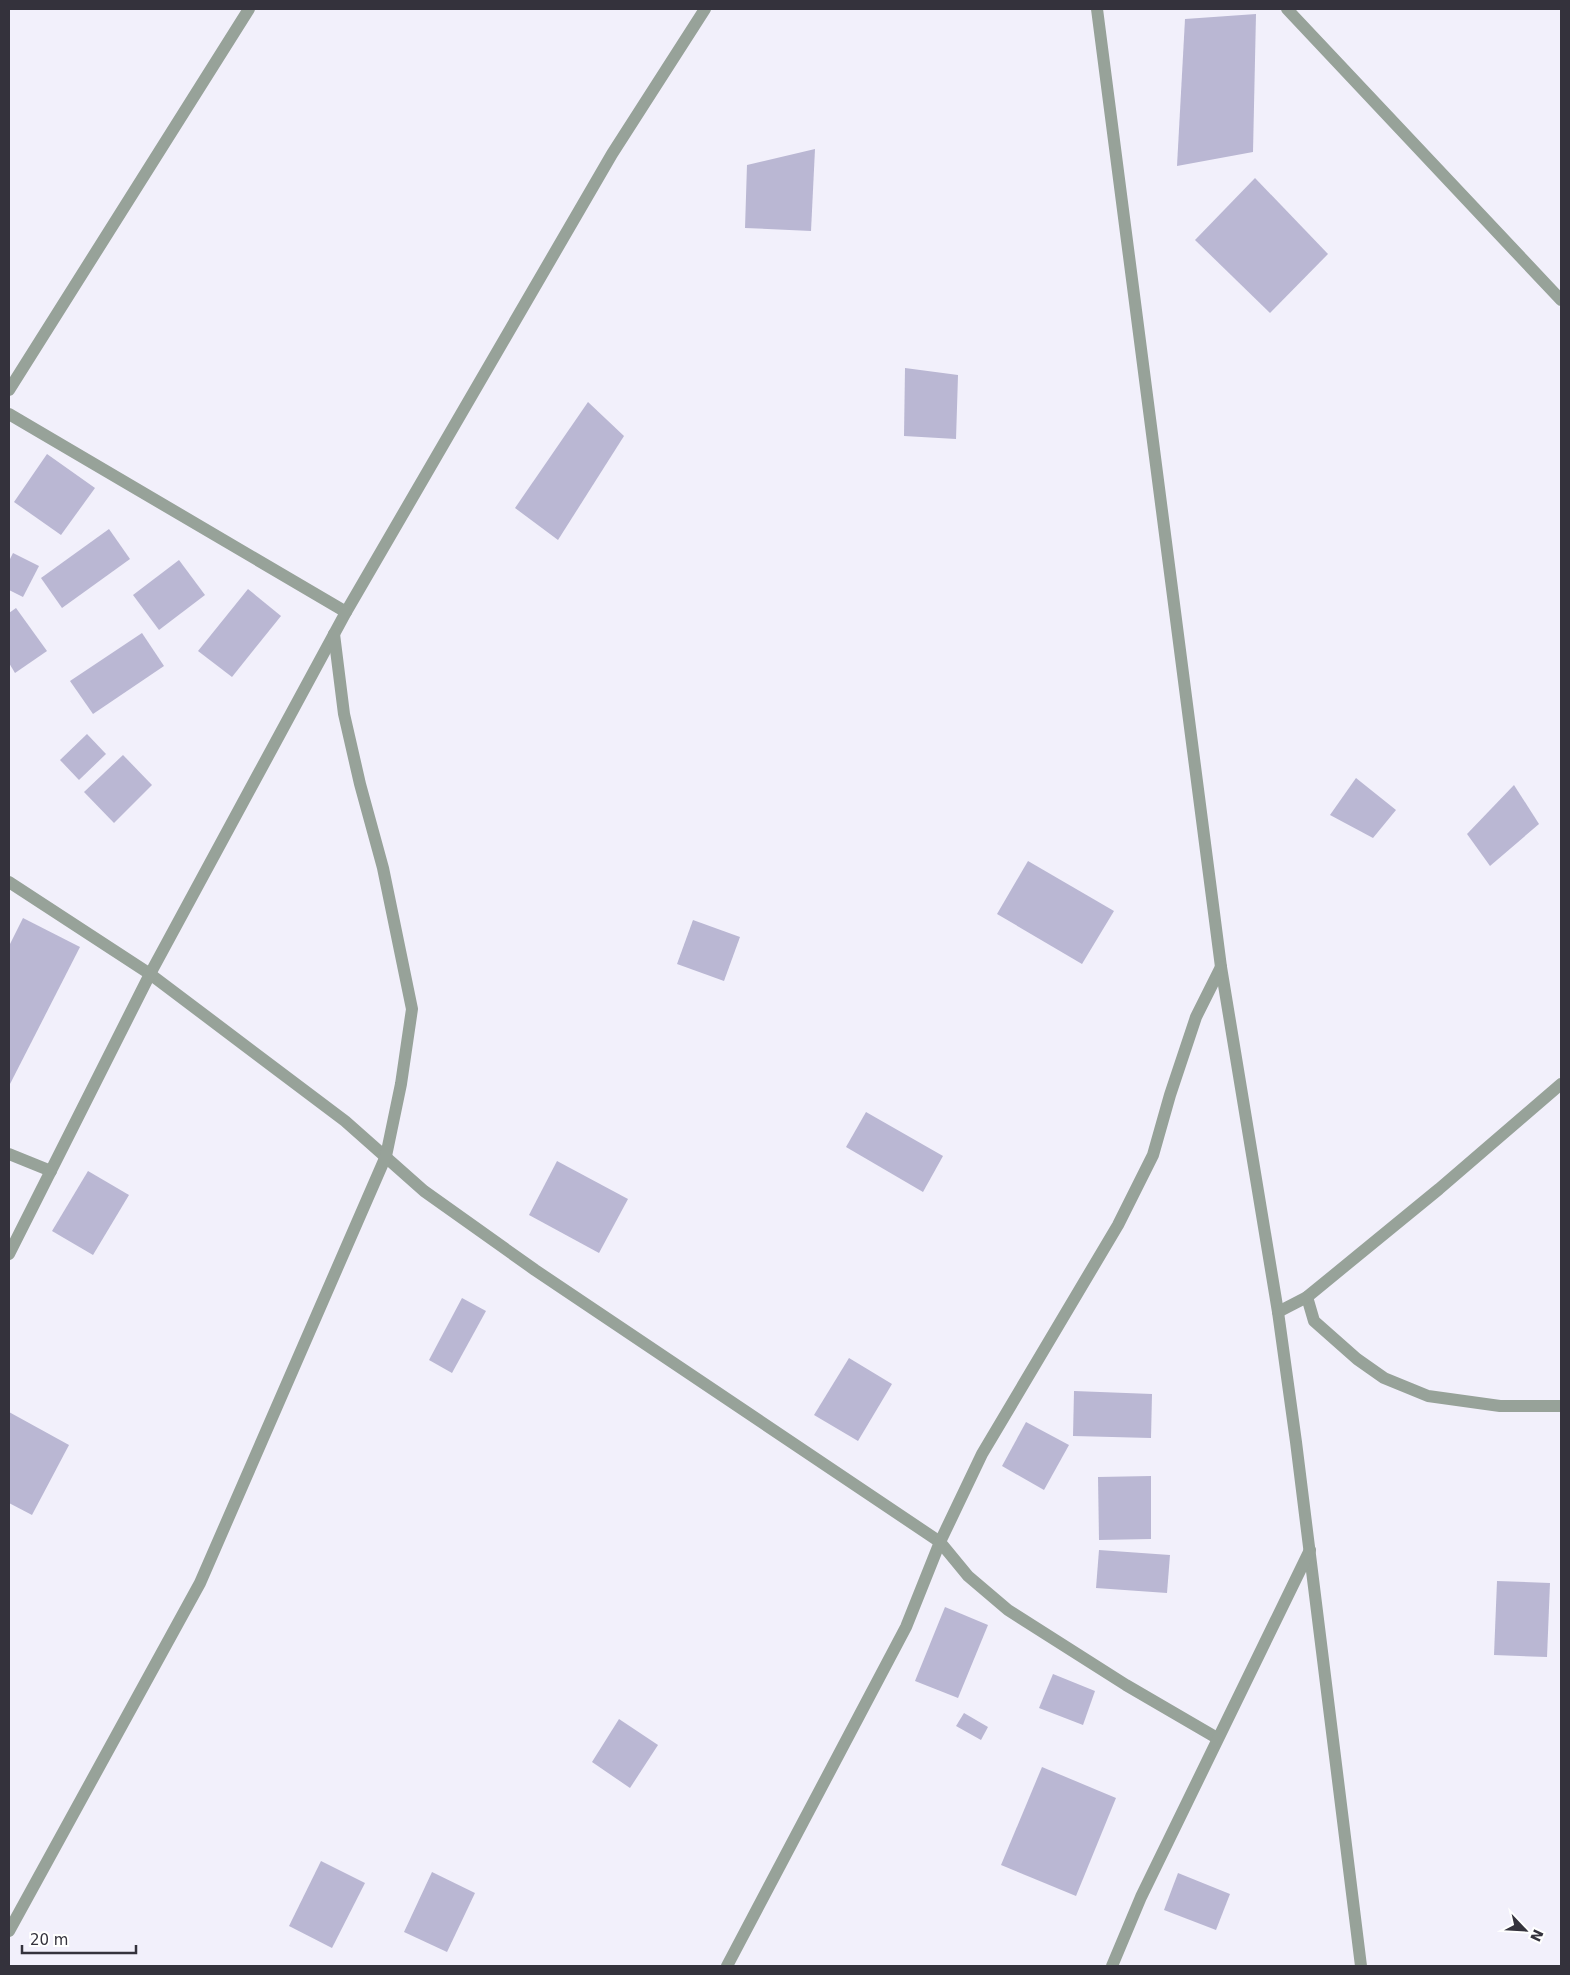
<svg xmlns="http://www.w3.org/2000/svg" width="1570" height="1975" font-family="'DejaVu Sans',sans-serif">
  <rect width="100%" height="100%" fill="#f2f0fb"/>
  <g fill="#bab7d3">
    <polygon points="1256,14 1253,152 1177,166 1185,19"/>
    <polygon points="815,149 811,231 745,228 747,165"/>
    <polygon points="1255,178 1328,254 1270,313 1195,240"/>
    <polygon points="905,368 958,375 956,439 904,436"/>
    <polygon points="588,402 624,436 558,540 515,508"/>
    <polygon points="47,454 95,488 61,535 14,502"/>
    <polygon points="109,529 130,559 62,608 41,578"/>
    <polygon points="13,553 39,566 23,597 9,590 9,561"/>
    <polygon points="179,560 205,595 159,630 133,595"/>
    <polygon points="248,589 281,616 232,677 198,651"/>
    <polygon points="16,608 47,651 15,673 9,663 9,613"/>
    <polygon points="142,633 164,666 93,714 70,681"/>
    <polygon points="87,734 106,754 79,780 60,760"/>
    <polygon points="123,755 152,785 114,823 84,792"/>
    <polygon points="1356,778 1396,810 1373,838 1330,815"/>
    <polygon points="1514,785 1539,824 1490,866 1467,834"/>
    <polygon points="1028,861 1114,911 1082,964 997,914"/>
    <polygon points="23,918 80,947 9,1086 9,946"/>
    <polygon points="693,920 740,937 724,981 677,964"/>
    <polygon points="866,1112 943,1156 923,1192 846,1147"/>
    <polygon points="557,1161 628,1199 599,1253 529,1215"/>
    <polygon points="88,1171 129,1195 93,1255 52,1231"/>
    <polygon points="462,1298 486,1311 452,1373 429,1360"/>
    <polygon points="849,1358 892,1384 858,1441 814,1415"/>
    <polygon points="1074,1391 1152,1394 1151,1438 1073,1436"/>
    <polygon points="9,1412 69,1445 32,1515 9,1503"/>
    <polygon points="1026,1422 1069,1445 1044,1490 1002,1466"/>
    <polygon points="1151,1476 1151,1539 1099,1540 1098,1477"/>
    <polygon points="1099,1550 1170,1555 1167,1593 1096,1588"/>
    <polygon points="1497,1581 1550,1583 1547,1657 1494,1655"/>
    <polygon points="945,1607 988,1625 958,1698 915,1681"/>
    <polygon points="1053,1674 1095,1691 1083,1725 1039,1708"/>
    <polygon points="964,1713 988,1727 981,1740 956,1726"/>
    <polygon points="619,1719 658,1745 630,1788 592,1762"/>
    <polygon points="1042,1767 1116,1798 1076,1896 1001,1865"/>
    <polygon points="321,1861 365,1883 332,1948 289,1926"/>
    <polygon points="432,1872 475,1893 447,1952 404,1932"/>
    <polygon points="1178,1873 1230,1894 1216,1930 1164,1910"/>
  </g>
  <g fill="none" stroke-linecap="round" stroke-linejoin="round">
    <g stroke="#97a299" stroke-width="12">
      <polyline points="1097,9 1221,967 1278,1312 1296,1442 1361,1966"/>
      <polyline points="1287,9 1561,300"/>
      <polyline points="9,390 249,9"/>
      <polyline points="9,414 346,612"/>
      <polyline points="9,882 150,974 345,1121 424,1191 535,1270 940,1542 968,1576 1008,1610 1126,1685 1217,1738"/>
      <polyline points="9,1154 51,1171"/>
      <polyline points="9,1254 150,974 346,612 612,154 705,9"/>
      <polyline points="1307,1297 1314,1321 1357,1359 1384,1378 1428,1396 1500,1406 1561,1406"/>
      <polyline points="1278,1312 1307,1297 1439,1189 1561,1084"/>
      <polyline points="9,1931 200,1583 386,1156 401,1084 412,1009 383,868 360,784 344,714 334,634"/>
      <polyline points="727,1966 906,1627 940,1542 982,1454 1118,1225 1153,1155 1170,1095 1196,1017 1221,967"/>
      <polyline points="1112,1966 1141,1897 1310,1550"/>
    </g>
  </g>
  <rect width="1570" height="1975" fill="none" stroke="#34323c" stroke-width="20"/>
  <g transform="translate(1525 1930) rotate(115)" stroke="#ffffff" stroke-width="4" paint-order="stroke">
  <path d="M0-4L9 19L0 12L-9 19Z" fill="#34323c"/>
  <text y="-8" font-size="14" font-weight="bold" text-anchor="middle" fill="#34323c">N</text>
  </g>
  <path d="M22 1945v8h114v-8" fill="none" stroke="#34323c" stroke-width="2.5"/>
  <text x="30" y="1945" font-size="15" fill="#34323c" stroke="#ffffff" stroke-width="4" paint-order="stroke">20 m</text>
</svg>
